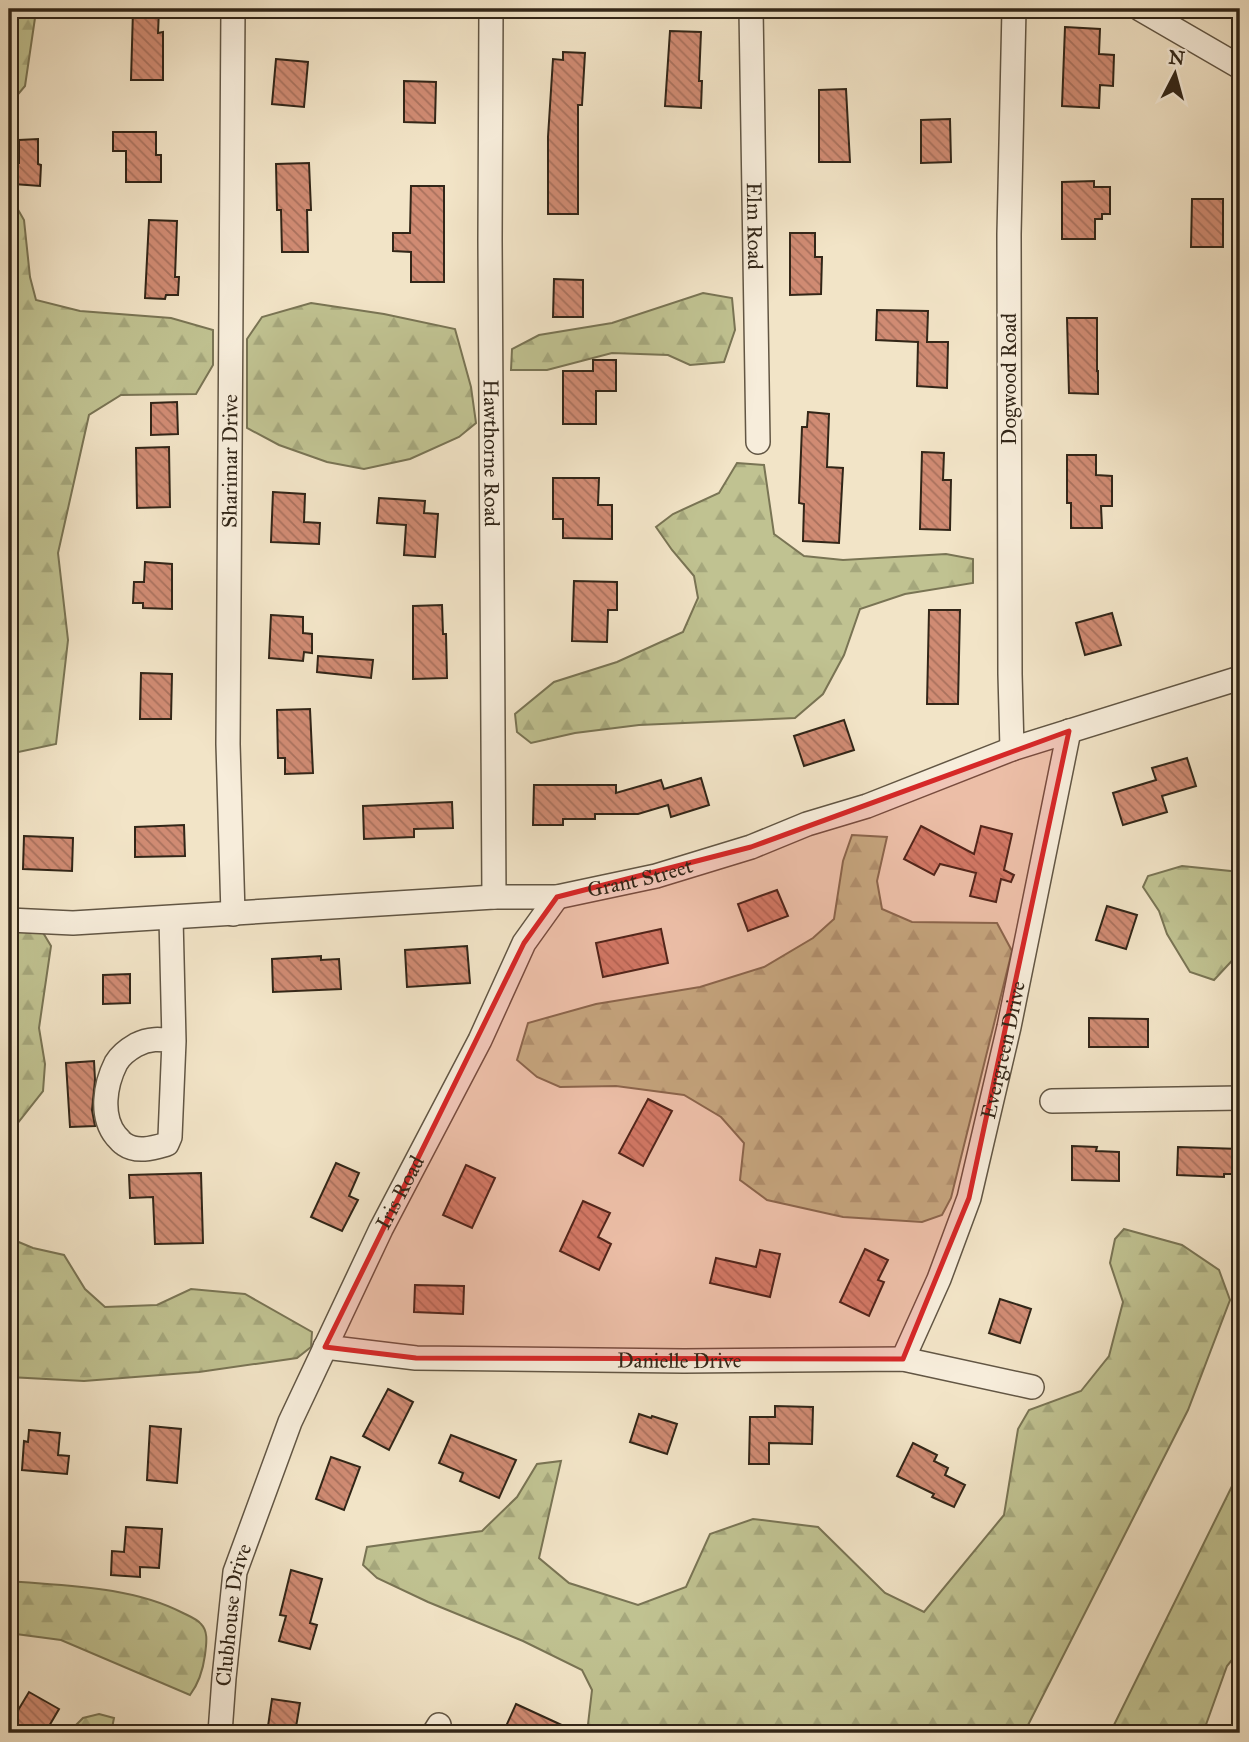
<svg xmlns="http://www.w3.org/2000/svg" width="1249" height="1742" font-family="'IM FELL Great Primer',serif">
  <defs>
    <pattern id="forest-firs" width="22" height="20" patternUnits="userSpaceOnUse" patternTransform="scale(1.75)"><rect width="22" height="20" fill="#c0c291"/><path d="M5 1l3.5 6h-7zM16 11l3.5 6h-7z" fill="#a5a77c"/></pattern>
    <pattern id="building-back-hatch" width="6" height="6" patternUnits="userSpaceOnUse" patternTransform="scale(1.75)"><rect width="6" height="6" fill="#d08b73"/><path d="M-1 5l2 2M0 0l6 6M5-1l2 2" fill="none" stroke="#a9715d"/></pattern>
  </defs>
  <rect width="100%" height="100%" fill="#f2e4c7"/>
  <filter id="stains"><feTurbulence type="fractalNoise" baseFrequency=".00286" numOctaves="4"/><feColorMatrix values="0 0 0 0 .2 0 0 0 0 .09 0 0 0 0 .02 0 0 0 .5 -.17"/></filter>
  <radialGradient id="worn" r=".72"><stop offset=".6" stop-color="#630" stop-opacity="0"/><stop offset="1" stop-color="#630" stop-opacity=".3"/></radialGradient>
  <g fill="url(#forest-firs)" stroke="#797454" stroke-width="2">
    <polygon points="9,9 178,9 35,18 25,86 9,105"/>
    <polygon points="9,194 24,220 30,277 36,300 80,311 171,318 213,330 213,365 196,394 121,395 89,415 58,553 68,640 56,744 9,754"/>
    <polygon points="703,293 732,298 735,330 724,362 690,365 668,355 612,353 547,370 511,370 512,349 539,335 612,323"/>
    <polygon points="311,303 384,314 455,329 471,387 476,423 459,437 410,459 364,469 327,462 279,445 247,428 247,339 262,317"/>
    <polygon points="737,463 764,465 774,534 804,556 843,560 946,554 973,559 973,583 905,594 860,609 844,655 823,694 795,718 639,725 575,733 531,743 517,732 515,714 554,682 617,662 683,632 698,598 694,576 672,550 656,527 673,514 719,493"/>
    <polygon points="852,835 887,837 877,881 882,909 912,922 997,923 1012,951 951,1198 942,1215 922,1222 843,1217 767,1200 740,1180 744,1143 721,1117 684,1095 616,1086 560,1087 537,1077 517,1060 528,1023 596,1004 700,987 764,967 813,938 834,919 843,861"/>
    <polygon points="1182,866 1240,872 1240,952 1214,980 1190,972 1167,934 1159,911 1143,887 1148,876"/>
    <polygon points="12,931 42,931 51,946 39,1028 45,1064 43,1091 9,1134 9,940"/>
    <polygon points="1124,1229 1182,1245 1219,1270 1230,1300 1188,1410 1024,1733 587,1733 592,1690 582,1670 523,1641 428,1602 377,1578 363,1565 367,1547 482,1531 517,1497 537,1464 561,1461 539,1558 569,1583 638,1605 686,1587 710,1534 753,1519 818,1527 885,1593 924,1612 1004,1515 1018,1429 1029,1410 1081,1391 1109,1356 1123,1302 1110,1263 1115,1239"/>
    <polygon points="9,1238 33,1248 64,1255 85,1289 105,1307 157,1305 191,1289 245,1294 312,1332 311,1347 297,1358 199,1372 84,1381 9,1377"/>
    <polygon points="1240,1470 1240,1650 1227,1666 1203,1733 1110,1733"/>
    <path d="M 9,1581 C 66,1586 131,1586 183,1613 C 189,1616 197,1619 201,1624 C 209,1632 206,1645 205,1655 C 203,1670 199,1683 190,1695 L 61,1640 L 16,1634 L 9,1629 Z"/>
    <polygon points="99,1714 114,1718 111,1733 68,1733 83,1718"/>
  </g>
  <g fill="url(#building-back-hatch)" stroke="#322618" stroke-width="2">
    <polygon points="133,10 159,10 158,33 163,32 163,80 131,80"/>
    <polygon points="1065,27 1100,29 1099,54 1114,55 1113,86 1100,85 1099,108 1062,106"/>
    <polygon points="670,31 701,32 699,81 702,81 701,108 665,106"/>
    <polygon points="563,52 585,53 582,105 578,105 578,214 548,214 548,137 553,59 563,60"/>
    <polygon points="276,59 308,62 304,107 272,104"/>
    <polygon points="404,81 436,82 435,123 404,122"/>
    <polygon points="846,89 850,162 819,162 819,90"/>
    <polygon points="950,119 951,162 921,163 921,120"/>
    <polygon points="113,132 156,132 156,155 161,155 161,182 126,182 126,151 113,151"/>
    <polygon points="38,139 38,164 41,165 40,186 14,184 16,163 19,163 19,140"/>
    <polygon points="309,163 311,210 307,210 308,252 282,252 281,210 277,210 276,164"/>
    <polygon points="1094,181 1094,187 1110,187 1110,214 1102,214 1102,219 1095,219 1095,239 1062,239 1062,182"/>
    <polygon points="411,186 444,186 444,282 411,282 411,252 393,251 393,233 410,233"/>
    <polygon points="1192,199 1223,199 1223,247 1191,247"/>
    <polygon points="149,220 177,221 175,277 179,277 178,295 166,295 165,299 145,298"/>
    <polygon points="790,233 815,233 815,257 822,257 821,294 790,295"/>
    <polygon points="554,279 583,280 583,317 553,317"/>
    <polygon points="877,310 928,311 927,342 948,342 947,388 917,386 918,342 876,340"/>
    <polygon points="1067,318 1097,318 1097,371 1098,371 1098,394 1069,393"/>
    <polygon points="593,360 616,360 616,391 596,391 596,424 563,424 563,371 593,371"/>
    <polygon points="177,402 178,434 151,435 151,403"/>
    <polygon points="808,412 829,414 827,467 843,468 839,543 803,541 804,504 799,503 802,427 807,427"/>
    <polygon points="169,447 170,507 137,508 136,448"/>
    <polygon points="922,452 944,453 943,480 951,480 950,530 920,529"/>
    <polygon points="1067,455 1096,455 1096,475 1112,476 1112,506 1101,506 1102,528 1071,528 1071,503 1067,503"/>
    <polygon points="553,478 599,478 598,505 612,505 612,539 563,538 563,519 553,519"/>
    <polygon points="273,492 305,494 304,522 320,523 319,544 271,542"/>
    <polygon points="379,498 425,501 424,513 438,514 435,557 404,555 406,525 377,523"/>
    <polygon points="145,562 172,564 172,609 143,608 143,603 133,603 134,582 144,582"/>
    <polygon points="574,581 617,582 617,610 608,610 607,642 572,641"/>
    <polygon points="442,605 443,634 446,634 447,678 413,679 413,606"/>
    <polygon points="929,610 960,610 958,704 927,704"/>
    <polygon points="1112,613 1121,645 1085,655 1076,623"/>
    <polygon points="271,615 303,617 303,633 312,634 312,653 304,652 303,661 269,658"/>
    <polygon points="318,656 373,660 371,678 317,672"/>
    <polygon points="141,673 172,674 171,719 140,719"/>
    <polygon points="310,709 313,773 285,774 285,758 278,758 277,710"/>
    <polygon points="844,720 854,750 804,766 794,736"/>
    <polygon points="1187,758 1196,786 1162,796 1167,812 1123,825 1113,793 1156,780 1152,768"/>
    <polygon points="701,778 709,805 671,817 668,805 638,814 595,814 595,819 563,819 563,825 533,825 534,785 616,785 616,793 661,780 664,789"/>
    <polygon points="452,802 453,828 414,829 414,837 364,839 363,806"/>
    <polygon points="184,825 185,856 135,857 135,827"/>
    <polygon points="921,826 974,854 981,826 1012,834 1004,870 1014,875 1011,882 1001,879 996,902 970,896 976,873 940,864 934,875 904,859"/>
    <polygon points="24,836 73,838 72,871 23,869"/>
    <polygon points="777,890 788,916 748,931 738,904"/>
    <polygon points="1107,906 1137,915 1126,949 1096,940"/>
    <polygon points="661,929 668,963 603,977 596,943"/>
    <polygon points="467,946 470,983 407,987 405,950"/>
    <polygon points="321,956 321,960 339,959 341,989 273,992 272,959"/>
    <polygon points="130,974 130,1003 103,1004 103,975"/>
    <polygon points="1089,1018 1148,1019 1148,1047 1089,1047"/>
    <polygon points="94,1061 95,1080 92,1110 95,1126 70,1127 66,1063"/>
    <polygon points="648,1099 672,1111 643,1166 619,1153"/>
    <polygon points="1072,1146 1097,1147 1096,1151 1119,1152 1119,1181 1072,1180"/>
    <polygon points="1178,1147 1240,1149 1240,1174 1224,1174 1224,1177 1177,1175"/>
    <polygon points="336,1163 359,1173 349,1196 358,1200 342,1231 311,1217"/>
    <polygon points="466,1165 495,1178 472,1228 443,1215"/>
    <polygon points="201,1173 203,1243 155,1244 153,1197 130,1198 129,1175"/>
    <polygon points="583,1201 610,1213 598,1237 611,1244 599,1270 560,1251"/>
    <polygon points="865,1249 888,1260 878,1280 884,1282 869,1316 840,1302"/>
    <polygon points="760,1250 780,1254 770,1297 710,1283 716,1258 756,1267"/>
    <polygon points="415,1285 464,1286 463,1314 414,1312"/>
    <polygon points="1000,1299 1031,1309 1020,1343 989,1333"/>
    <polygon points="388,1389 413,1402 389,1450 363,1436"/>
    <polygon points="775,1406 813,1407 812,1444 769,1443 769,1464 749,1464 750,1417 775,1417"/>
    <polygon points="639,1414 651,1418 652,1416 677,1424 667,1454 630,1442"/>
    <polygon points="150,1426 181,1429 177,1483 147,1480"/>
    <polygon points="29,1430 60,1433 58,1455 69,1456 67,1474 22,1470 24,1441 28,1442"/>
    <polygon points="451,1435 516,1460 499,1498 460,1481 463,1473 439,1463"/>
    <polygon points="913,1443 937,1455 934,1461 948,1468 945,1475 965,1485 954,1507 932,1497 934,1494 897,1476"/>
    <polygon points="331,1457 360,1467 344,1510 316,1499"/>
    <polygon points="126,1527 162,1529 159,1568 140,1567 140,1577 111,1575 112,1551 124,1552"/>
    <polygon points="291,1570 322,1579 310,1623 317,1625 310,1649 279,1641 286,1616 280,1615"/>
    <polygon points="29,1692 59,1709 45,1733 30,1733 11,1722"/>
    <polygon points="272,1699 300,1703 295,1733 267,1733"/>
    <polygon points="516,1704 579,1733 503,1733"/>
  </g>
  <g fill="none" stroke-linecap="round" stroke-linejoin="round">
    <defs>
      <g id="minor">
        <path id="s1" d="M 491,9 L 490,240 L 494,897"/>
        <path id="s2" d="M 751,9 L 758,442"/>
        <polyline points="1140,9 1240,67"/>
        <polyline points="1012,749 1010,674 1009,234 1014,9"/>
        <path id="s3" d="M 233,914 L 228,744 L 233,9"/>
        <path d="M 171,918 L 174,1041 C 160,1039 149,1038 136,1045 C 129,1049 120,1056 116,1063 C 105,1085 100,1116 116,1136 C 117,1137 123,1144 124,1144 C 137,1153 153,1148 167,1144 L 170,1137 L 174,1041"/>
        <path id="s4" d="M 9,920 L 73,923 L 494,897 L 557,897 L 656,876 L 751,847 L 807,824 L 867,806 L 1012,749 L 1240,678"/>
        <polyline points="1052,1101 1240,1098"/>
        <path id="s5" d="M 325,1347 L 416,1358 L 684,1361 L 903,1359 L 1032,1387"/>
        <path id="s6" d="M 903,1359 L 939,1279 L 969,1198 L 1009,1027 L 1069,731"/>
        <path id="s7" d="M 220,1733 L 224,1678 L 235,1572 L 290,1422 L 381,1229 L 480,1040 L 524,943 L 557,897"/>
        <polyline points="434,1733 439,1725"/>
      </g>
    </defs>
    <use href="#minor" stroke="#625644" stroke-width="26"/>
    <use href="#minor" stroke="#f7eddb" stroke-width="23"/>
  </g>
  <path fill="#d62828" fill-opacity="0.2" stroke="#d62828" stroke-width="5" stroke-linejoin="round" d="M 1069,731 L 969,1198 L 903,1359 L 416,1358 L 325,1347 L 524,943 L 557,897 L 751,847 Z"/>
  <g text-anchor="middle" stroke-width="6" stroke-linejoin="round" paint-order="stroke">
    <g font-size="21" fill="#322618" stroke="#f7eddb">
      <text dy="7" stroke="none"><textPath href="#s2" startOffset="217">Elm Road</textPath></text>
      <text transform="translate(1009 379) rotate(-90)" y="7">Dogwood Road</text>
      <text dy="7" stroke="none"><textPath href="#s1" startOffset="444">Hawthorne Road</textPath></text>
      <text dy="7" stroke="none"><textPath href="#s3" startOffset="453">Sharimar Drive</textPath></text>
      <text dy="7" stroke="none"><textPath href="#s4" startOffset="634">Grant Street</textPath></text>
      <text dy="7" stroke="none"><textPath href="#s6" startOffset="326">Evergreen Drive</textPath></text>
      <text dy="7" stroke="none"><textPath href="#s7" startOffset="576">Iris Road</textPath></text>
      <text dy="7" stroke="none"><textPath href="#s5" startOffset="355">Danielle Drive</textPath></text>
      <text dy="7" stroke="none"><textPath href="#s7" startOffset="119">Clubhouse Drive</textPath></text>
    </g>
  </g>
  <rect width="1249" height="1742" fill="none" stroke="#f2e4c7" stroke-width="35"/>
  <rect x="10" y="10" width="1228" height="1721" fill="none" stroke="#322618" stroke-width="3.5"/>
  <rect x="18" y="18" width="1214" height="1707" fill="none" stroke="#322618" stroke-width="2"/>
  <g transform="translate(1175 74) rotate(6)" stroke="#f7eddb" stroke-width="5" paint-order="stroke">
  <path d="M0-5L12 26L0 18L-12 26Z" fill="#322618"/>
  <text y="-10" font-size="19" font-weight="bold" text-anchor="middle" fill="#322618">N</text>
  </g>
  <rect width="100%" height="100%" filter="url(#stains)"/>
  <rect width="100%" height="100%" fill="url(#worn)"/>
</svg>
